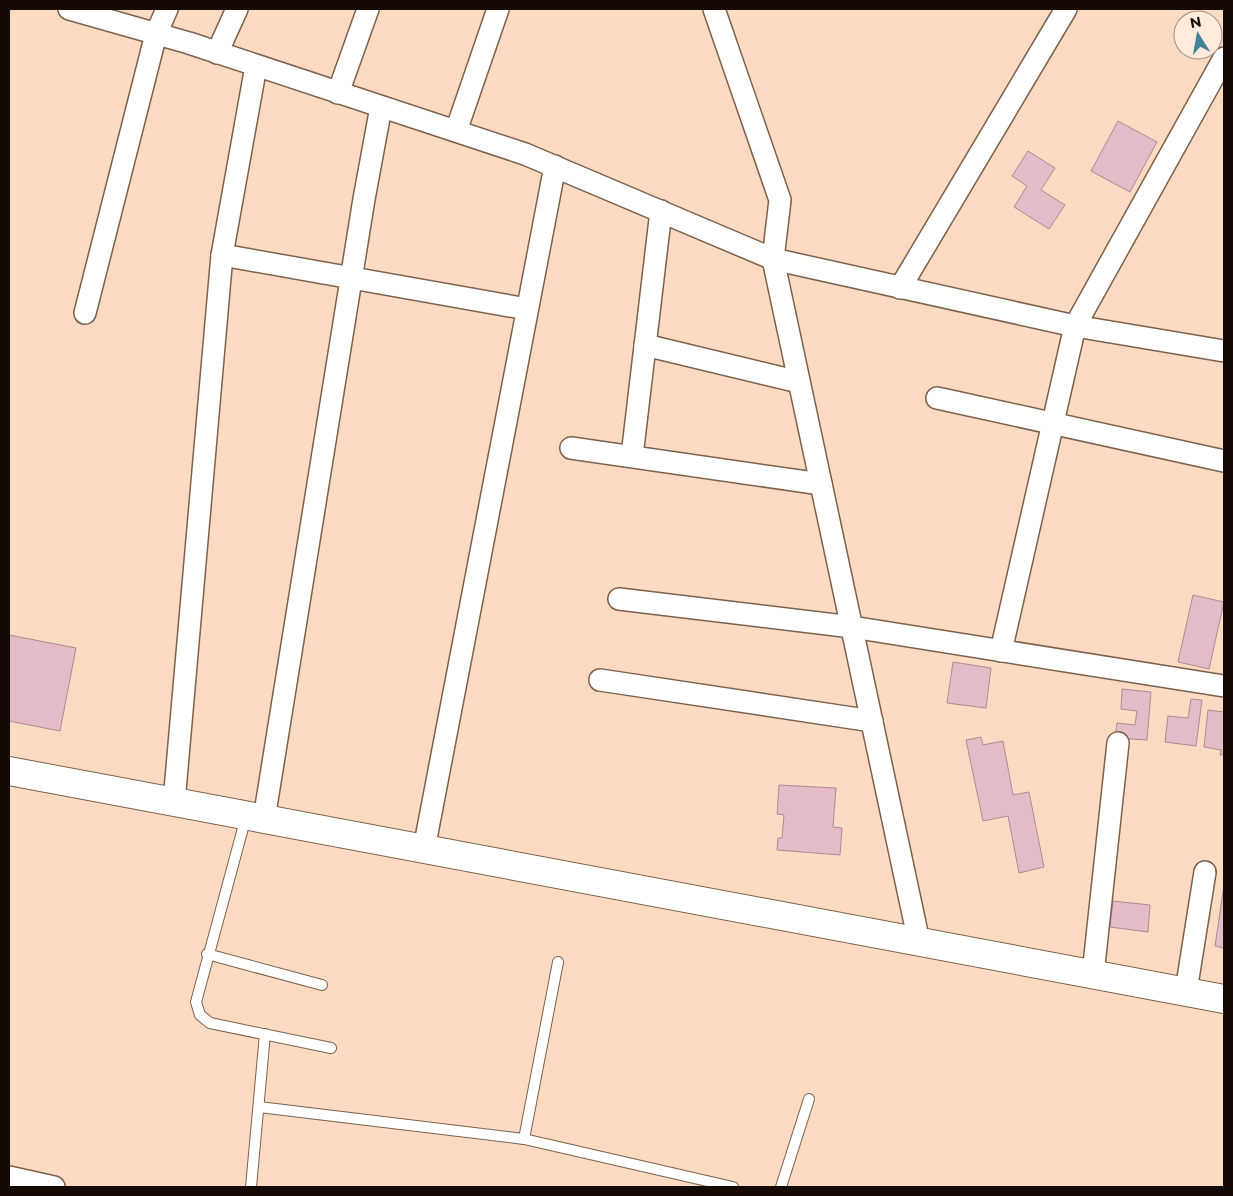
<svg xmlns="http://www.w3.org/2000/svg" width="1233" height="1196" font-family="Montserrat,sans-serif">
  <rect width="100%" height="100%" fill="#fcdbc2"/>
  <g fill="#e4bbc7" stroke="#b08994">
    <polygon points="1118,121 1157,142 1130,192 1091,171"/>
    <polygon points="1028,151 1055,168 1041,190 1065,205 1049,229 1014,207 1027,186 1012,176"/>
    <polygon points="1193,595 1224,602 1209,669 1178,662"/>
    <polygon points="9,635 76,648 60,731 9,721"/>
    <polygon points="953,662 991,668 986,708 947,703"/>
    <polygon points="1122,689 1151,692 1147,740 1115,738 1117,723 1135,725 1137,711 1121,709"/>
    <polygon points="1191,699 1202,700 1196,746 1165,742 1168,716 1188,718"/>
    <polygon points="1208,710 1224,712 1224,755 1220,755 1221,750 1204,747"/>
    <polygon points="981,737 983,745 1003,741 1013,795 1029,792 1044,867 1019,873 1008,816 983,821 966,740"/>
    <polygon points="779,785 836,788 833,827 842,828 840,855 777,850 778,838 782,838 784,815 777,814"/>
    <polygon points="1224,885 1224,948 1215,946"/>
    <polygon points="1113,901 1150,905 1148,932 1110,927"/>
  </g>
  <g fill="none" stroke-linecap="round" stroke-linejoin="round">
    <defs>
      <g id="lane">
        <polyline points="246,817 196,1002 200,1015 210,1023 331,1048"/>
        <polyline points="207,954 322,985"/>
        <polyline points="259,1107 524,1139 733,1187"/>
        <polyline points="524,1139 558,962"/>
        <polyline points="251,1187 265,1034"/>
        <polyline points="781,1187 809,1099"/>
      </g>
      <g id="street">
        <polyline points="69,9 189,43 525,154 773,259 1075,326 1224,351"/>
        <polyline points="714,9 780,200 773,259 919,942"/>
        <polyline points="217,53 237,9"/>
        <polyline points="338,93 368,9"/>
        <polyline points="456,131 498,9"/>
        <polyline points="222,255 527,309"/>
        <polyline points="900,288 1066,9"/>
        <polyline points="85,313 156,34 167,9"/>
        <polyline points="645,345 799,382"/>
        <polyline points="937,398 1224,461"/>
        <polyline points="571,448 821,484"/>
        <polyline points="632,456 661,211"/>
        <polyline points="619,599 852,627 1224,686"/>
        <polyline points="1001,651 1075,326 1224,58"/>
        <polyline points="600,680 872,721"/>
        <polyline points="174,802 222,255 256,66"/>
        <polyline points="264,819 364,199 381,107"/>
        <polyline points="424,849 555,166"/>
        <polyline points="1093,974 1118,743"/>
        <polyline points="1186,991 1205,872"/>
        <polyline points="9,1177 54,1187"/>
      </g>
      <polyline id="secondary" points="9,771 1224,999"/>
    </defs>
    <use href="#lane" stroke="#7d614b" stroke-width="12"/>
    <use href="#street" stroke="#7d614b" stroke-width="24"/>
    <use href="#secondary" stroke="#7d614b" stroke-width="30"/>
    <use href="#lane" stroke="#fff" stroke-width="10"/>
    <use href="#street" stroke="#fff" stroke-width="21"/>
    <use href="#secondary" stroke="#fff" stroke-width="28"/>
  </g>
  <rect width="1233" height="1196" fill="none" stroke="#150a04" stroke-width="20"/>
  <g transform="translate(1198 35) rotate(349)"><circle r="24" fill="#ffebdc" stroke="#a19186"/>
  <path d="M0-4L9 19L0 12L-9 19Z" fill="#438397"/>
  <text y="-8" font-size="14" font-weight="bold" text-anchor="middle" fill="#150a04">N</text>
  </g>
</svg>
